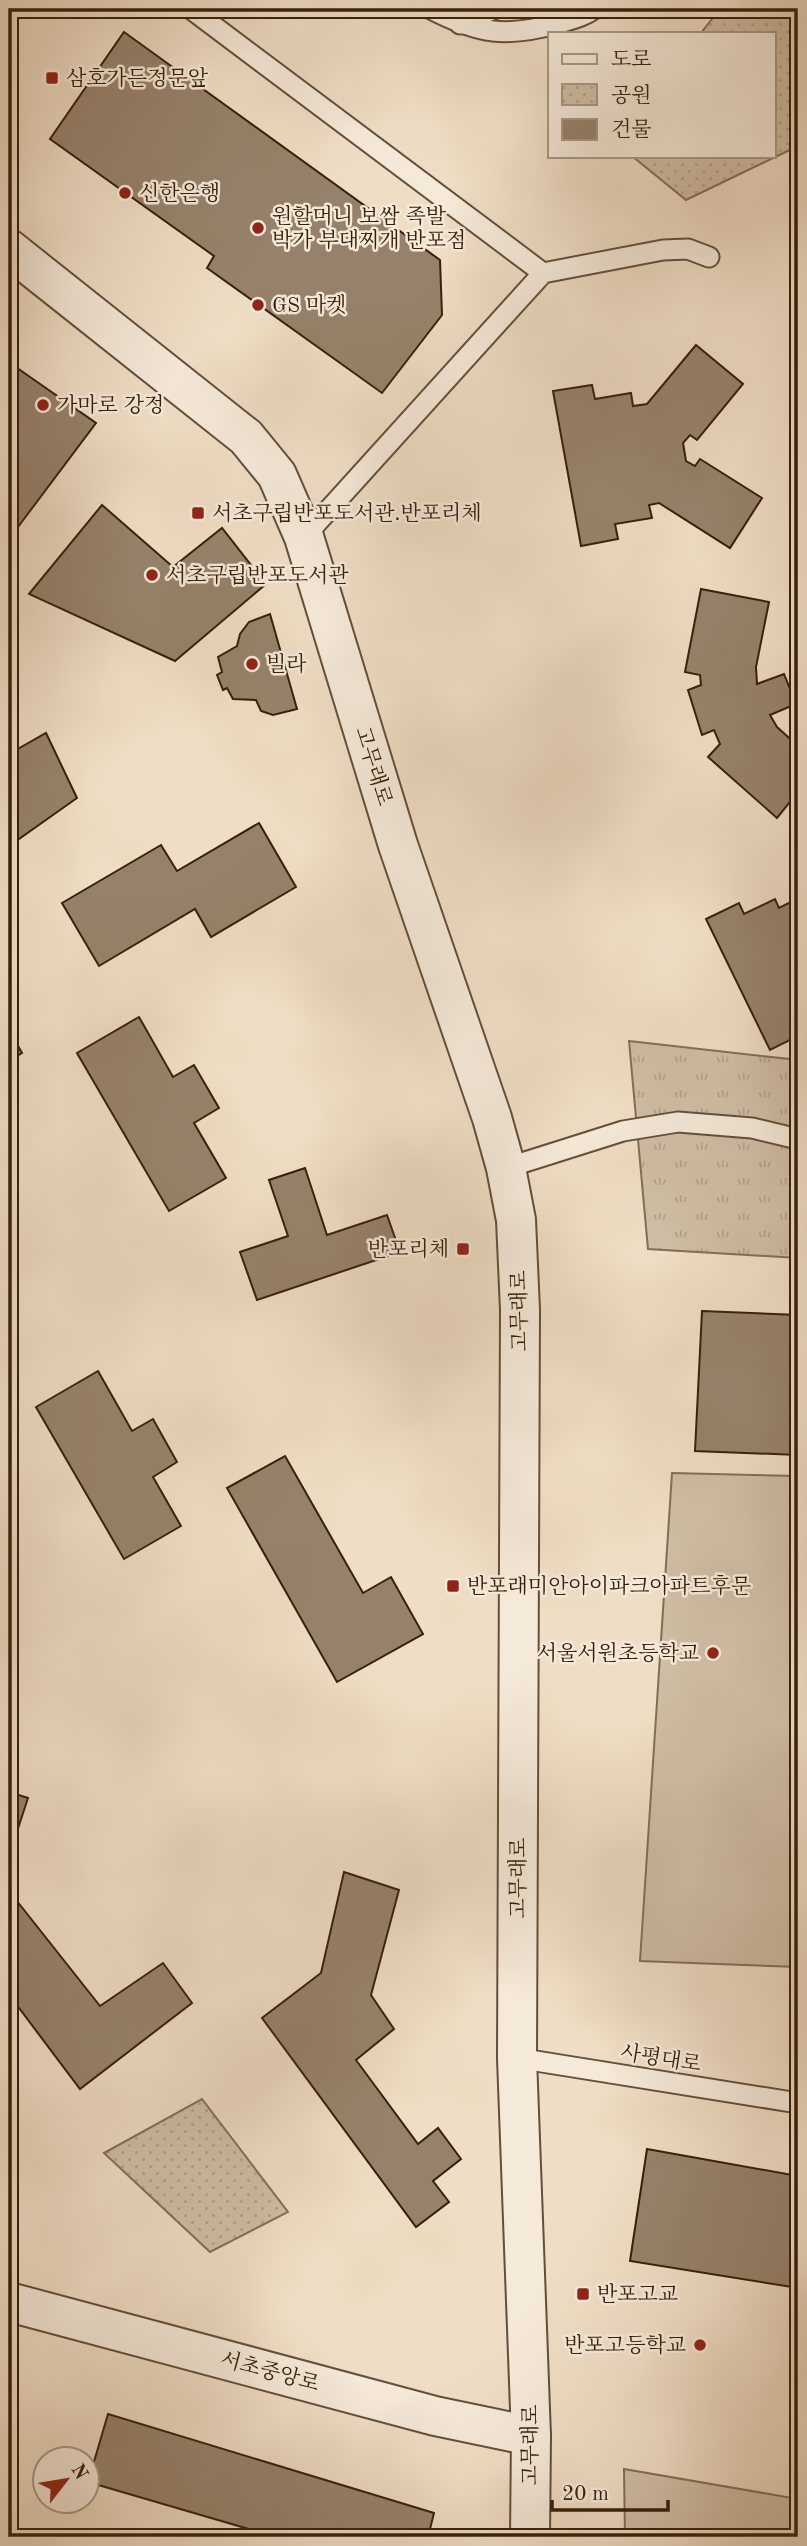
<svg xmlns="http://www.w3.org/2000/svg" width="807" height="2546" font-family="'Old Standard TT','Noto Serif KR',serif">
  <defs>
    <pattern id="grass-tufts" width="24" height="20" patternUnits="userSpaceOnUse" patternTransform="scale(1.75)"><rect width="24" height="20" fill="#cfbda5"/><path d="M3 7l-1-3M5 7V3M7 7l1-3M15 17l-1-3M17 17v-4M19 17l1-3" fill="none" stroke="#b2a28d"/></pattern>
    <pattern id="park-dots" width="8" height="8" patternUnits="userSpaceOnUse" patternTransform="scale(1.75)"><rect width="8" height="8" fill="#cfbda5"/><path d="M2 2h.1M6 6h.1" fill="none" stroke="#b2a28d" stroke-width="1.8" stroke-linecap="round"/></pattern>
  </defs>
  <rect width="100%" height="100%" fill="#efddc5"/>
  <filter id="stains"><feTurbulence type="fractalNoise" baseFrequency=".00286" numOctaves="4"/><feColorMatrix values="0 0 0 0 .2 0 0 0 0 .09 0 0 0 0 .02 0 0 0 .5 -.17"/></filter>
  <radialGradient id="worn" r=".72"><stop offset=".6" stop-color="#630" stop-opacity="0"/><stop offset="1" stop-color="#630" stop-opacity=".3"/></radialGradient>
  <polygon fill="url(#grass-tufts)" stroke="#826e58" stroke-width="2" points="629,1041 798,1060 798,1258 648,1249"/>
  <g fill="url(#park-dots)" stroke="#826e58" stroke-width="2">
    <polygon points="720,9 798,9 798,146 686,200 632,156 774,156 774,33 701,33"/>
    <polygon points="202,2099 288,2212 210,2252 104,2153"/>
  </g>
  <g fill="#cfbda5" stroke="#826e58" stroke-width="2">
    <polygon points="672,1473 798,1476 798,1967 640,1961"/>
    <polygon points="624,2469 798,2499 798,2537 625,2537"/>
  </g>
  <g fill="#96826c" stroke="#35200b" stroke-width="2">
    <polygon points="124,32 440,260 442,315 382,393 207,268 214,256 50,139"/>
    <polygon points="696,345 743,384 697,440 690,435 683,443 686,461 695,466 700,459 762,498 730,548 659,503 649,505 652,518 615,524 618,539 581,546 553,391 592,385 595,399 631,393 633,406 647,404"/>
    <polygon points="9,350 15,354 10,363 96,423 9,539"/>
    <polygon points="102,505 173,567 222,528 266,584 175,661 29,594"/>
    <polygon points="701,589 769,602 756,667 757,684 784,674 796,704 770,715 777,727 798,746 798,792 777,818 708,757 720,744 714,730 702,735 688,690 701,685 700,675 685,672"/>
    <polygon points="270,614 297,709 273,715 261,711 256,700 233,699 227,688 223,690 217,675 222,672 218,657 237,646 240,634 249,622"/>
    <polygon points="46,733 77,798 9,846 9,754"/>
    <polygon points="259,823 296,887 211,937 195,909 99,966 62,903 161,845 177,871"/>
    <polygon points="798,887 798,1023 796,1024 798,1036 770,1050 706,919 739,903 744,914 775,899 779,908 791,902"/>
    <polygon points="139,1017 173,1077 194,1065 219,1108 194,1123 226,1178 169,1211 77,1053"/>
    <polygon points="9,1030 22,1053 9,1061"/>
    <polygon points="305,1168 327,1235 387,1215 400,1252 257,1300 240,1252 288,1236 269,1180"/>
    <polygon points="702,1311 798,1315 798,1455 695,1451"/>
    <polygon points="98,1371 132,1431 153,1419 177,1462 153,1477 181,1526 124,1559 36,1407"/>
    <polygon points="285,1456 363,1593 391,1577 423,1634 337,1682 227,1488"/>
    <polygon points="9,1792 28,1798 9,1856"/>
    <polygon points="344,1872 399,1890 371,1995 394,2029 356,2060 418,2144 438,2128 461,2159 433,2181 449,2202 416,2227 262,2018 321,1973"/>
    <polygon points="9,1891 100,2006 163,1963 192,2003 80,2089 16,2004 9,2009"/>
    <polygon points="647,2149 798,2176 798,2288 630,2261"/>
    <polygon points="108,2414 434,2513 428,2537 276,2537 88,2482"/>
  </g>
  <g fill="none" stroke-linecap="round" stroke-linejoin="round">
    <defs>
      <g id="service">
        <polyline points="191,9 543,273"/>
        <path d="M 431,9 C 479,34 506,38 559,23 C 572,19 583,17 594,9"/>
        <polyline points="460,24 494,9"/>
        <polyline points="304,537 543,273 663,250 688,249 709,257"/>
        <polyline points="506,1168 623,1131 678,1122 752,1128 798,1139"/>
        <polyline points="517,2058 798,2103"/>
      </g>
      <polyline id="minor" points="9,2302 435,2416 531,2436"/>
      <polyline id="tertiary" points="9,249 246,437 277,475 304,537 398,845 492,1118 506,1168 516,1220 520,1310 517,2058 531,2436 530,2537"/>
    </defs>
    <use href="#service" stroke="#644f3a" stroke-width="23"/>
    <use href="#minor" stroke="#644f3a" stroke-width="42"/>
    <use href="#tertiary" stroke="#644f3a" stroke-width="42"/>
    <use href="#service" stroke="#f5e9d9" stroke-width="19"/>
    <use href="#minor" stroke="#f5e9d9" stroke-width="38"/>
    <use href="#tertiary" stroke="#f5e9d9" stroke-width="38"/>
  </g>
  <g fill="#8f2418" stroke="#f5e9d9" stroke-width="2.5">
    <rect x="45" y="71" width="14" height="14" rx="3.5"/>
    <circle cx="125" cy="193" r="7"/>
    <circle cx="258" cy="228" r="7"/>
    <circle cx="258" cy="305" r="7"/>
    <circle cx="43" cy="405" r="7"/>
    <rect x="191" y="506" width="14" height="14" rx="3.5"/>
    <circle cx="152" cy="575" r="7"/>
    <circle cx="252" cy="664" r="7"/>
    <rect x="456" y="1242" width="14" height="14" rx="3.5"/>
    <rect x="446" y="1579" width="14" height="14" rx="3.5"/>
    <circle cx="713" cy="1653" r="7"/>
    <rect x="576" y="2287" width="14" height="14" rx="3.5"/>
    <circle cx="700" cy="2345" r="7"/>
  </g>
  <g text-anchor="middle" stroke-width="5" stroke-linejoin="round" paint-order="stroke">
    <g font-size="21" fill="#35200b" stroke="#f5e9d9" text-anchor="start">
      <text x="66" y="85">삼호가든정문앞</text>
      <text x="139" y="200">신한은행</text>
      <text x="272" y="223">원할머니 보쌈 족발<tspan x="272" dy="24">박가 부대찌개 반포점</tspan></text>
      <text x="272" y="312">GS 마켓</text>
      <text x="57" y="412">가마로 강정</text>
      <text x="212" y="520">서초구립반포도서관.반포리체</text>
      <text x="166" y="582">서초구립반포도서관</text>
      <text x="266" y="671">빌라</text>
      <text x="449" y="1256" text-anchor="end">반포리체</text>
      <text x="467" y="1593">반포래미안아이파크아파트후문</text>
      <text x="699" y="1660" text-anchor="end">서울서원초등학교</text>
      <text x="597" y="2301">반포고교</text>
      <text x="686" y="2352" text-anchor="end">반포고등학교</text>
    </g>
    <g font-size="21" fill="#35200b" stroke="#f5e9d9">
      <text transform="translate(374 766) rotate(73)" y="7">고무래로</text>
      <text transform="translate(519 1311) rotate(-91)" y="7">고무래로</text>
      <text transform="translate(518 1878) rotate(-90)" y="7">고무래로</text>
      <text transform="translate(661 2058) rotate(9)" y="7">사평대로</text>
      <text transform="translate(270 2371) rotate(15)" y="7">서초중앙로</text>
      <text transform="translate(530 2445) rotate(-90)" y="7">고무래로</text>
    </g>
  </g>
  <rect width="807" height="2546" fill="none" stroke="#efddc5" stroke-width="35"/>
  <rect x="10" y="10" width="786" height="2525" fill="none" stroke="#35200b" stroke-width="3.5"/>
  <rect x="18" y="18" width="772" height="2511" fill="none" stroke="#35200b" stroke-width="2"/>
  <rect x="548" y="32" width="228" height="126" fill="#f5e9d9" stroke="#a89987" stroke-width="2"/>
  <rect x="562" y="54" width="35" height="10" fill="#f5e9d9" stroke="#a89987" stroke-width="2"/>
  <text x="611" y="66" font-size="21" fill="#35200b">도로</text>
  <rect x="562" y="84" width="35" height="21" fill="url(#park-dots)" stroke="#a89987" stroke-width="2"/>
  <text x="611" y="102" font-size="21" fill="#35200b">공원</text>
  <rect x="562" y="119" width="35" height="21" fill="#96826c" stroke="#a89987" stroke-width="2"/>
  <text x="611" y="136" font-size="21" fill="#35200b">건물</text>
  <g transform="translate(66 2480) rotate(59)"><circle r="33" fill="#f5e9d9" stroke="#a89987" stroke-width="2"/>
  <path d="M0-5L12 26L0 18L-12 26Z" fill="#8f2418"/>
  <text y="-10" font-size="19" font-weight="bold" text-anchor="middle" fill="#35200b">N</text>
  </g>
  <path d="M552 2500v10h116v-10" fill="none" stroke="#35200b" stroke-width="3.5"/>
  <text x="562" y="2500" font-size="21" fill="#35200b" stroke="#f5e9d9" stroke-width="5" paint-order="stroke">20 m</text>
  <rect width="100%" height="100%" filter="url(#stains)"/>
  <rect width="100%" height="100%" fill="url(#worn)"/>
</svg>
